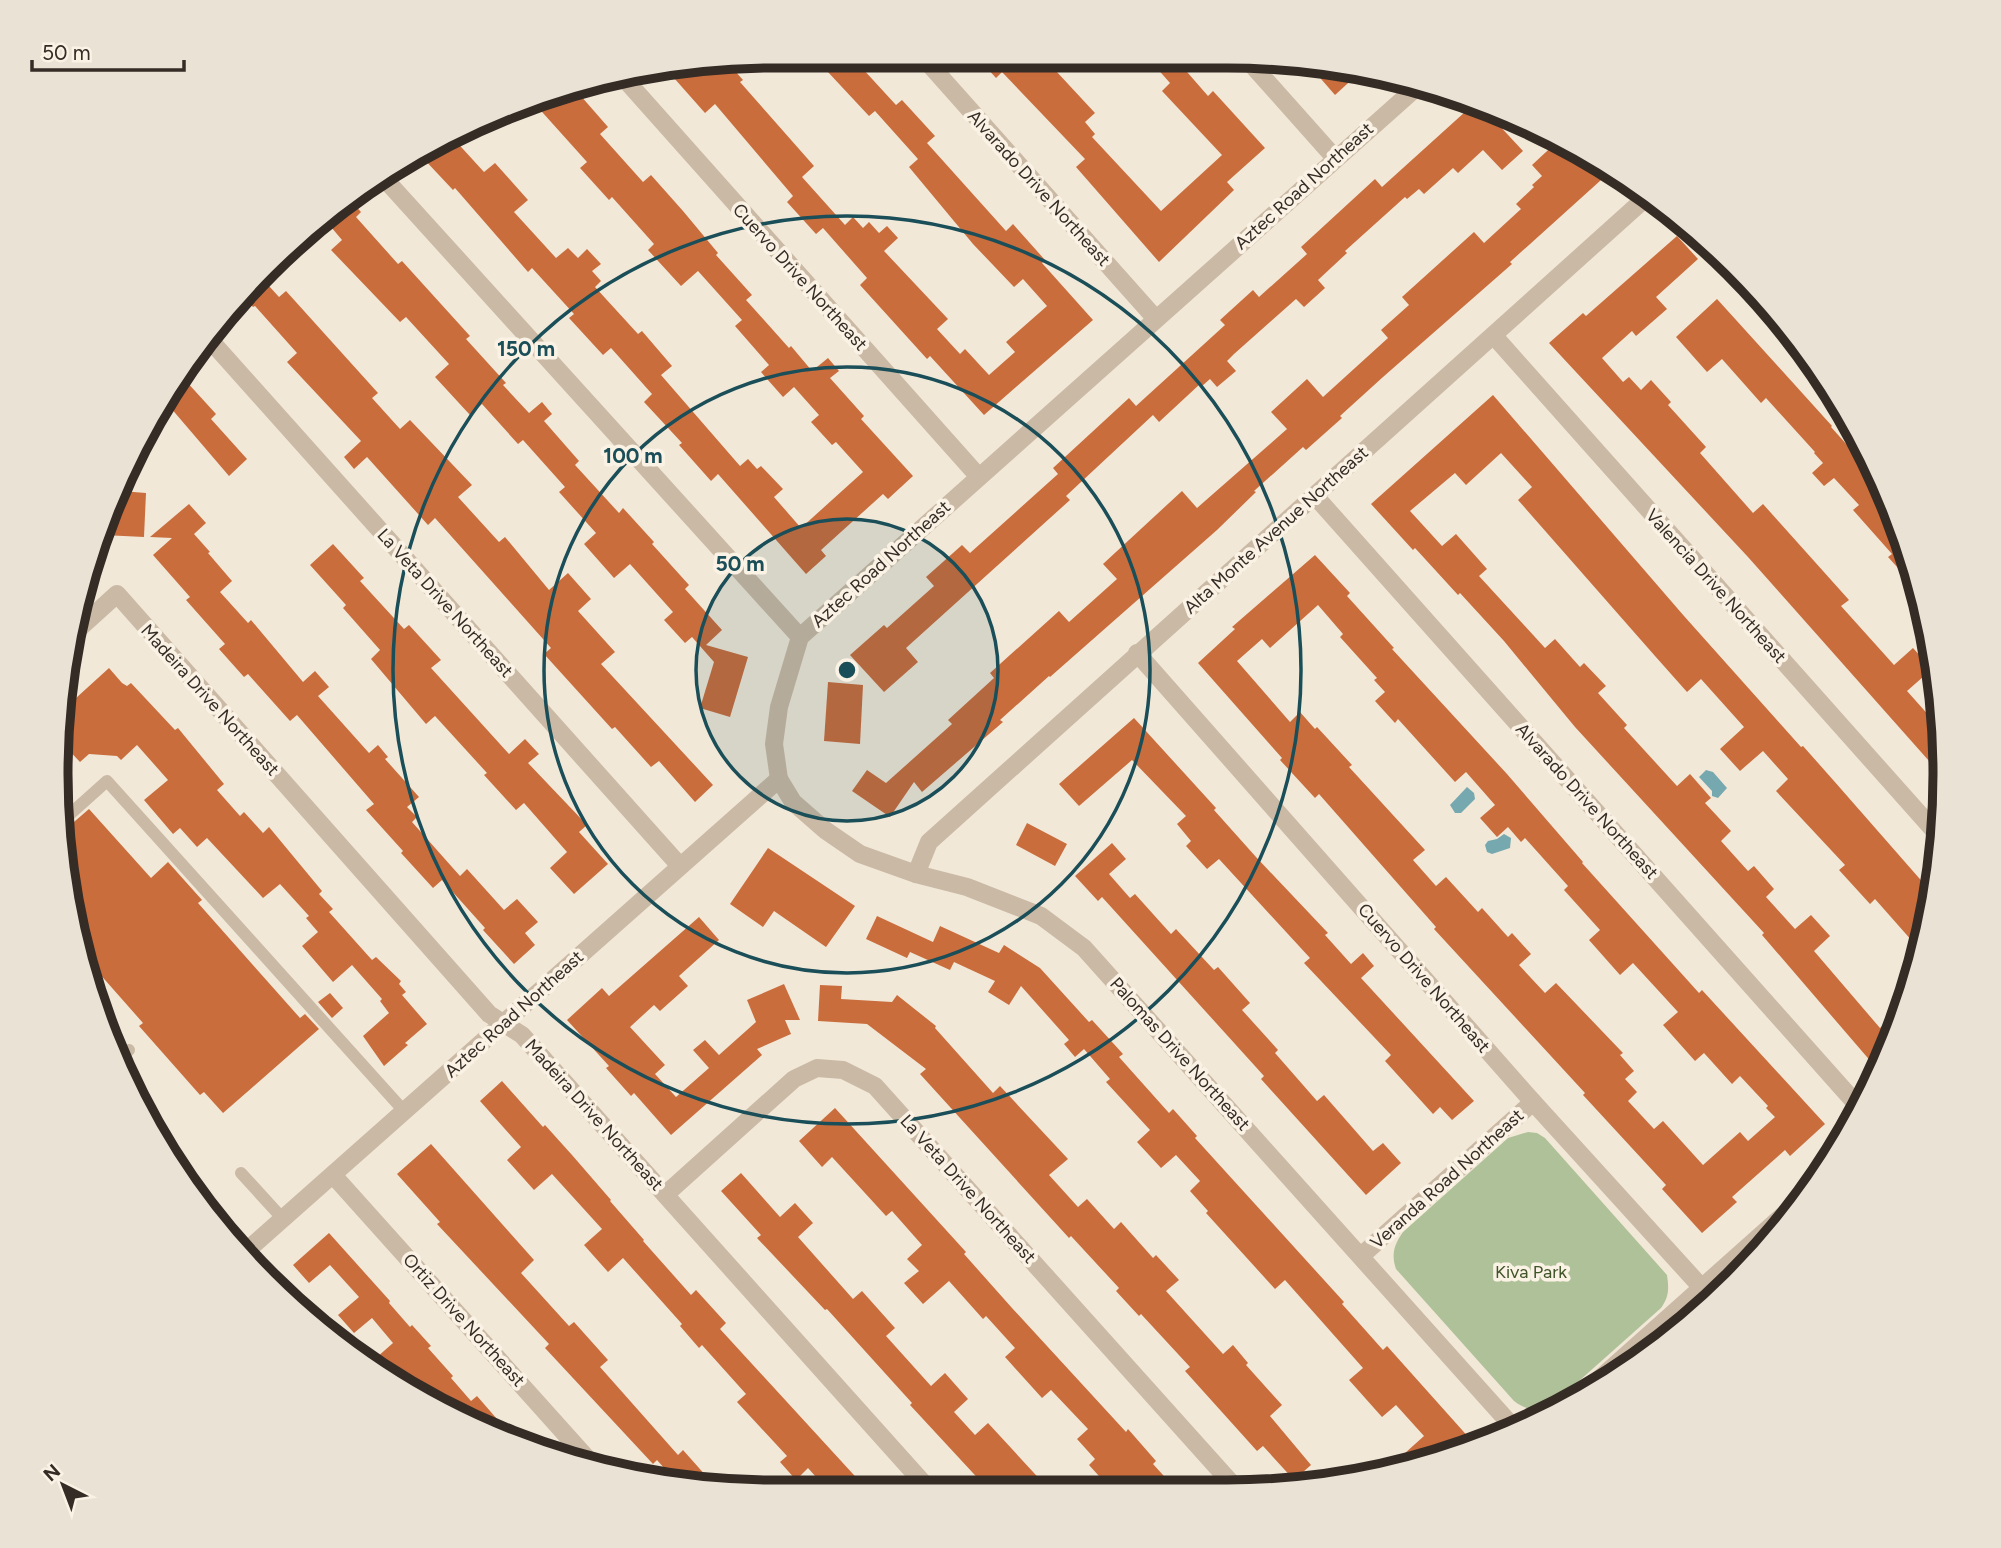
<svg xmlns="http://www.w3.org/2000/svg" width="2001" height="1548" font-family="Figtree,sans-serif">
  <rect width="100%" height="100%" fill="#f2e8d8"/>
  <path fill="#afc198" d="M 1528,1132 L 1537,1133 L 1545,1138 L 1667,1275 C 1669,1289 1669,1297 1661,1308 L 1552,1405 C 1538,1411 1527,1411 1514,1401 L 1396,1269 C 1391,1254 1394,1245 1403,1232 L 1508,1138 Z"/>
  <g fill="#76a8b0">
    <polygon points="1706,770 1713,772 1727,788 1718,798 1712,796 1712,791 1699,777"/>
    <polygon points="1467,787 1474,793 1475,799 1461,813 1455,813 1450,805"/>
    <polygon points="1504,834 1511,838 1510,848 1492,854 1487,852 1485,845 1488,841 1497,839"/>
  </g>
  <g fill="#ca6d3d" fill-rule="evenodd">
    <polygon points="813,56 851,56 896,105 902,100 935,136 927,143 1006,231 1013,224 1045,260 1042,263 1093,320 984,415 930,356 927,359 860,285 867,278 823,228 816,234 787,202 793,196 715,104 705,113 674,78 675,77 669,70 727,62 743,80 740,82 814,166 802,177 845,225 853,217 863,228 869,222 879,233 887,226 898,238 884,251 948,319 937,329 960,354 965,349 989,375 1015,352 1006,342 1047,306 1023,279 1014,287 973,244 909,167 918,159 875,111 869,116"/>
    <polygon points="977,57 1043,57 1095,113 1085,122 1095,134 1092,137 1161,211 1222,155 1162,91 1170,83 1147,57 1174,57 1208,96 1213,91 1265,148 1227,182 1234,190 1159,262 1076,167 1085,159 1002,72 996,78"/>
    <polygon points="1308,64 1358,74 1335,95"/>
    <polygon points="573,87 608,127 600,134 643,182 651,175 683,211 718,253 716,255 752,295 746,300 789,348 791,346 812,371 828,358 839,371 830,378 864,416 861,419 913,476 888,499 883,494 821,550 826,556 806,574 718,474 711,481 679,445 682,443 644,402 652,394 611,348 603,355 569,318 574,314 532,268 528,272 455,188 453,190 422,157 438,143 452,137 484,172 495,163 528,200 514,212 556,258 568,248 578,258 587,249 601,264 592,271 601,281 595,287 638,334 642,331 672,366 661,375 740,466 748,459 757,469 761,466 783,489 774,497 801,528 863,472 836,442 832,445 811,422 819,415 794,387 783,397 761,372 769,365 735,326 742,320 698,271 681,286 648,250 654,244 612,197 609,200 580,168 587,162 534,103"/>
    <polygon points="1476,102 1505,114 1496,122 1523,151 1502,170 1483,150 1458,173 1453,168 1424,194 1419,189 1407,199 1405,197 1345,251 1347,253 1318,280 1325,288 1304,307 1296,299 1234,354 1227,361 1236,371 1217,387 1210,379 1202,386 1200,384 1159,422 1153,415 1066,496 1070,500 906,648 918,662 884,692 850,655 884,625 887,628 934,586 926,577 962,545 970,553 1058,474 1053,468 1129,398 1136,406 1225,325 1220,320 1253,290 1259,297 1307,254 1301,247 1375,179 1382,187"/>
    <polygon points="1560,139 1611,171 1510,262 1512,264 1383,377 1340,416 1342,418 1306,450 1303,447 1254,491 1256,492 1217,530 1050,677 1049,676 1000,720 1003,722 922,792 914,782 890,817 852,791 867,770 886,783 952,724 948,720 994,678 990,673 1059,611 1069,622 1117,579 1103,564 1182,491 1197,508 1287,429 1271,412 1307,379 1323,397 1388,338 1381,330 1409,305 1402,297 1474,232 1484,243 1521,209 1516,204 1534,187 1532,185 1542,176 1532,165"/>
    <polygon points="351,201 361,212 356,217 398,264 402,261 470,336 466,339 506,383 503,385 529,413 542,402 552,414 544,421 579,461 575,465 619,513 623,508 654,542 652,544 689,585 685,589 722,630 706,645 748,657 730,717 700,708 714,662 692,637 685,643 664,620 673,612 630,564 614,578 584,544 596,533 559,492 565,487 523,440 518,444 482,404 470,415 435,377 449,364 406,317 400,322 331,250 342,240 326,221"/>
    <polygon points="1677,236 1698,259 1656,297 1667,309 1636,336 1632,331 1602,358 1623,382 1629,377 1641,390 1651,380 1671,402 1668,405 1706,447 1700,453 1753,513 1763,504 1849,600 1841,606 1894,665 1913,648 1932,669 1907,691 1940,728 1945,779 1748,557 1549,343 1583,313 1586,316"/>
    <polygon points="259,275 279,297 286,291 378,393 372,398 400,429 410,420 472,485 458,497 499,542 505,537 549,590 568,573 591,599 578,611 615,652 601,664 713,785 695,802 659,761 651,767 615,727 612,729 544,654 551,648 435,518 428,525 367,457 354,469 344,457 361,441 287,362 297,353 255,306 253,307 243,296"/>
    <polygon points="1717,299 1832,426 1831,427 1882,484 1890,500 1918,590 1888,557 1892,554 1853,510 1859,505 1834,478 1824,486 1812,473 1823,463 1814,453 1815,452 1766,398 1761,403 1722,359 1707,372 1676,337"/>
    <polygon points="185,380 216,414 211,419 247,459 229,476 164,400"/>
    <polygon points="1493,395 1684,616 1801,747 1803,746 1834,781 1933,894 1931,914 1926,930 1913,942 1875,899 1870,904 1839,870 1845,865 1776,791 1788,779 1763,751 1740,771 1720,749 1744,727 1701,679 1687,692 1655,656 1518,500 1532,487 1501,453 1466,485 1455,473 1410,511 1442,546 1456,534 1487,569 1479,576 1545,648 1555,639 1580,667 1584,663 1606,686 1598,693 1627,725 1624,728 1677,786 1690,774 1711,798 1705,803 1731,831 1721,841 1748,871 1754,866 1774,889 1766,897 1795,929 1811,915 1830,936 1814,951 1880,1028 1903,1007 1890,1049 1879,1071 1762,935 1764,933 1575,727 1504,641 1460,593 1458,595 1415,548 1413,550 1371,504"/>
    <polygon points="121,491 146,493 144,537 103,535"/>
    <polygon points="189,504 206,523 194,534 210,552 208,553 232,581 220,592 248,623 251,620 303,682 315,671 329,687 318,696 369,753 378,745 388,757 385,759 419,797 407,807 417,817 412,822 460,876 467,869 504,910 517,899 538,922 525,933 535,945 514,964 483,930 485,928 442,880 433,888 401,853 403,851 366,810 374,804 297,715 290,721 248,674 244,677 219,649 225,644 186,600 190,597 153,555 172,538 150,537"/>
    <polygon points="333,544 364,578 360,581 404,629 409,625 441,660 431,668 509,754 525,739 539,754 528,763 587,825 579,832 608,864 574,894 550,868 567,852 524,803 516,810 484,775 487,773 435,716 426,724 371,659 380,650 343,608 346,605 310,565"/>
    <path d="M 1315,555 L 1350,593 L 1347,596 L 1394,648 L 1392,649 L 1507,774 L 1583,862 L 1582,863 L 1699,993 L 1702,990 L 1825,1124 L 1790,1156 L 1785,1150 L 1732,1197 L 1737,1202 L 1702,1233 L 1662,1189 L 1666,1185 L 1583,1095 L 1585,1093 L 1434,929 L 1436,927 L 1319,794 L 1315,798 L 1280,760 L 1282,758 L 1198,663 L 1235,629 L 1232,627 ZM 1318,605 L 1343,634 L 1340,637 L 1377,678 L 1374,680 L 1385,692 L 1375,701 L 1395,723 L 1398,719 L 1455,782 L 1466,772 L 1495,805 L 1480,818 L 1497,837 L 1508,827 L 1521,842 L 1525,838 L 1568,886 L 1564,890 L 1600,930 L 1589,940 L 1620,975 L 1633,963 L 1678,1012 L 1663,1025 L 1695,1061 L 1704,1053 L 1732,1084 L 1740,1076 L 1768,1106 L 1766,1108 L 1775,1117 L 1748,1141 L 1740,1132 L 1703,1165 L 1663,1121 L 1654,1129 L 1628,1101 L 1637,1092 L 1625,1079 L 1634,1071 L 1620,1055 L 1623,1053 L 1556,983 L 1545,993 L 1519,965 L 1531,954 L 1512,933 L 1508,937 L 1482,908 L 1478,912 L 1446,877 L 1436,886 L 1413,860 L 1425,850 L 1349,767 L 1352,765 L 1317,727 L 1315,729 L 1300,712 L 1290,722 L 1237,661 L 1262,639 L 1270,648 Z"/>
    <polygon points="109,668 122,683 127,686 131,683 175,730 178,728 224,784 217,790 240,816 244,812 263,833 269,827 322,891 319,894 333,909 329,912 372,960 376,957 401,981 399,984 406,992 402,995 427,1024 405,1043 408,1045 384,1066 363,1036 389,1013 380,1001 382,999 352,965 333,982 302,946 318,932 306,918 309,916 280,884 263,898 207,838 197,847 180,828 173,834 144,800 168,780 137,745 121,760 117,756 89,754 80,762 60,741 65,708"/>
    <polygon points="828,682 863,685 860,744 824,741"/>
    <polygon points="1134,718 1216,808 1214,810 1256,857 1328,933 1325,935 1351,964 1363,953 1374,966 1361,978 1474,1101 1452,1120 1440,1107 1433,1114 1385,1061 1391,1055 1304,963 1310,958 1219,859 1207,869 1186,846 1191,841 1177,824 1186,816 1132,760 1079,806 1059,784"/>
    <polygon points="89,809 151,878 168,862 202,900 198,903 300,1018 305,1014 319,1029 223,1113 204,1092 200,1095 139,1026 143,1023 83,955 62,868 60,834"/>
    <polygon points="1027,823 1067,844 1055,866 1016,845"/>
    <polygon points="1112,843 1126,859 1109,874 1130,898 1135,894 1171,934 1176,929 1214,970 1218,967 1250,1003 1242,1010 1278,1050 1275,1053 1317,1101 1324,1095 1373,1151 1383,1143 1401,1163 1366,1195 1261,1079 1264,1076 1102,897 1098,901 1075,876"/>
    <polygon points="768,848 855,906 826,947 774,911 763,927 730,904"/>
    <polygon points="877,916 933,942 940,926 999,953 1004,945 1040,968 1089,1022 1092,1020 1123,1054 1119,1057 1169,1113 1173,1109 1197,1136 1195,1138 1344,1302 1342,1304 1383,1350 1387,1346 1471,1440 1456,1454 1385,1471 1424,1436 1396,1405 1382,1417 1349,1380 1363,1368 1285,1280 1275,1289 1206,1213 1208,1211 1190,1191 1200,1181 1176,1155 1161,1168 1137,1142 1150,1130 1106,1082 1110,1079 1084,1049 1075,1057 1064,1044 1069,1040 1021,986 1009,1005 988,992 995,981 954,962 950,970 910,952 907,958 866,939"/>
    <polygon points="699,917 719,940 679,976 688,986 660,1011 654,1005 630,1027 665,1065 655,1074 676,1097 709,1068 693,1050 705,1040 719,1055 756,1022 747,1000 784,984 800,1020 785,1020 791,1034 757,1049 762,1055 671,1135 634,1093 631,1096 606,1068 609,1066 567,1020 602,988 609,996"/>
    <polygon points="820,985 842,986 841,999 892,1002 897,995 936,1026 935,1028 993,1093 1000,1086 1068,1159 1049,1175 1078,1207 1087,1199 1114,1229 1121,1222 1153,1258 1156,1255 1179,1280 1166,1291 1223,1354 1233,1345 1248,1363 1246,1365 1282,1405 1270,1416 1311,1465 1294,1480 1263,1446 1257,1451 1185,1371 1190,1367 1141,1314 1139,1316 1116,1291 1119,1288 1071,1236 1069,1238 920,1074 926,1069 867,1024 818,1021"/>
    <polygon points="330,993 343,1008 332,1018 318,1002"/>
    <polygon points="502,1081 543,1127 545,1125 572,1155 611,1200 610,1201 644,1240 643,1241 691,1295 696,1290 726,1323 720,1329 864,1486 824,1486 808,1468 796,1480 780,1462 787,1456 737,1402 746,1394 702,1345 699,1348 680,1326 682,1324 623,1258 608,1272 584,1245 602,1229 552,1174 534,1190 507,1160 521,1147 480,1101"/>
    <polygon points="835,1108 966,1252 964,1254 1012,1308 1126,1432 1128,1429 1156,1461 1153,1464 1173,1486 1108,1486 1089,1465 1095,1459 1077,1439 1088,1429 1051,1390 1042,1398 1005,1357 1015,1348 986,1316 983,1319 949,1281 923,1304 904,1283 919,1271 907,1259 922,1245 892,1211 886,1216 832,1157 822,1167 799,1141"/>
    <polygon points="431,1144 534,1260 521,1273 569,1326 574,1322 608,1360 600,1367 678,1455 683,1450 715,1486 680,1486 657,1460 653,1464 545,1348 549,1344 437,1224 440,1222 397,1174"/>
    <polygon points="741,1173 780,1217 795,1203 813,1223 798,1237 853,1299 862,1291 895,1328 886,1336 931,1386 945,1373 968,1399 954,1412 975,1435 988,1423 1046,1486 985,1486 910,1405 912,1403 827,1309 825,1310 757,1238 761,1235 721,1191"/>
    <polygon points="329,1233 390,1301 389,1303 410,1327 412,1325 431,1346 428,1348 453,1376 451,1378 471,1401 477,1396 516,1441 375,1371 368,1365 393,1343 372,1318 354,1333 338,1315 359,1297 330,1265 309,1283 293,1265"/>
  </g>
  <g fill="none" stroke-linecap="round" stroke-linejoin="round">
    <g stroke="#cab9a4" stroke-width="12">
      <polyline points="59,824 107,781 404,1111"/>
      <polyline points="120,1058 129,1050"/>
      <polyline points="241,1173 283,1219"/>
    </g>
    <g stroke="#cab9a4" stroke-width="18">
      <polyline points="922,56 1156,319"/>
      <polyline points="1245,57 1335,158"/>
      <polyline points="622,76 979,477"/>
      <polyline points="1418,86 800,637 779,707 774,744 779,779 793,802 825,830 860,854 916,874 967,887 1041,916 1084,948 1513,1427"/>
      <polyline points="383,177 800,637"/>
      <polyline points="1494,336 1939,836"/>
      <polyline points="210,340 680,866"/>
      <polyline points="1315,496 1859,1107"/>
      <polyline points="74,633 117,594 489,1014 522,1035 926,1486"/>
      <polyline points="1137,653 1533,1102 1713,1300"/>
      <polyline points="916,874 929,842 1649,195"/>
      <polyline points="333,1175 594,1466"/>
      <polyline points="666,1194 794,1079 817,1068 843,1070 875,1086 1234,1486"/>
      <polyline points="243,1254 779,779"/>
      <polyline points="1361,1256 1533,1102"/>
      <polyline points="1587,1390 1807,1194"/>
    </g>
  </g>
  <circle cx="847" cy="670" r="151" fill="#1a4e58" fill-opacity=".12"/>
  <g fill="none" stroke="#1a4e58" stroke-width="3.5">
    <circle cx="847" cy="670" r="151"/>
    <circle cx="847" cy="670" r="303"/>
    <circle cx="847" cy="670" r="454"/>
  </g>
  <g text-anchor="middle" stroke-width="7" stroke-linejoin="round" paint-order="stroke">
    <g font-size="18" fill="#352c26" stroke="#faf2e4">
      <text transform="translate(1304 186) rotate(-42)" y="6">Aztec Road Northeast</text>
      <text transform="translate(1039 188) rotate(48)" y="6">Alvarado Drive Northeast</text>
      <text transform="translate(800 277) rotate(48)" y="6">Cuervo Drive Northeast</text>
      <text transform="translate(1276 530) rotate(-42)" y="6">Alta Monte Avenue Northeast</text>
      <text transform="translate(881 564) rotate(-42)" y="6">Aztec Road Northeast</text>
      <text transform="translate(1716 586) rotate(48)" y="6">Valencia Drive Northeast</text>
      <text transform="translate(445 603) rotate(48)" y="6">La Veta Drive Northeast</text>
      <text transform="translate(210 700) rotate(48)" y="6">Madeira Drive Northeast</text>
      <text transform="translate(1587 801) rotate(48)" y="6">Alvarado Drive Northeast</text>
      <text transform="translate(1424 978) rotate(49)" y="6">Cuervo Drive Northeast</text>
      <text transform="translate(514 1014) rotate(-42)" y="6">Aztec Road Northeast</text>
      <text transform="translate(1180 1054) rotate(48)" y="6">Palomas Drive Northeast</text>
      <text transform="translate(594 1115) rotate(48)" y="6">Madeira Drive Northeast</text>
      <text transform="translate(1447 1179) rotate(-42)" y="6">Veranda Road Northeast</text>
      <text transform="translate(968 1189) rotate(48)" y="6">La Veta Drive Northeast</text>
      <text transform="translate(464 1320) rotate(48)" y="6">Ortiz Drive Northeast</text>
    </g>
    <g font-size="18" fill="#405429" stroke="#faf2e4">
      <text x="1531" y="1278">Kiva Park</text>
    </g>
  </g>
  <path d="M0 0H2001V1548H0ZM774 68H1227A706 706 0 0 1 1933 774V774A706 706 0 0 1 1227 1480H774A706 706 0 0 1 68 774V774A706 706 0 0 1 774 68Z" fill="#eae2d5" fill-rule="evenodd"/>
  <path fill="none" stroke="#352c26" stroke-width="9" d="M774 68H1227A706 706 0 0 1 1933 774V774A706 706 0 0 1 1227 1480H774A706 706 0 0 1 68 774V774A706 706 0 0 1 774 68Z"/>
  <circle cx="847" cy="670" r="10" fill="#1a4e58" stroke="#faf2e4" stroke-width="3.5"/>
  <g font-size="21" text-anchor="middle" font-weight="bold" fill="#1a4e58" stroke="#faf2e4" stroke-width="7" stroke-linejoin="round" paint-order="stroke">
    <text x="526" y="356">150 m</text>
    <text x="633" y="463">100 m</text>
    <text x="740" y="571">50 m</text>
  </g>
  <g transform="translate(63 1485) rotate(318)" stroke="#faf2e4" stroke-width="5" paint-order="stroke">
  <path d="M0-5L12 26L0 18L-12 26Z" fill="#352c26"/>
  <text y="-10" font-size="19" font-weight="bold" text-anchor="middle" fill="#352c26">N</text>
  </g>
  <path d="M32 60v10h152v-10" fill="none" stroke="#352c26" stroke-width="3.5"/>
  <text x="42" y="60" font-size="21" fill="#352c26" stroke="#faf2e4" stroke-width="5" paint-order="stroke">50 m</text>
</svg>
